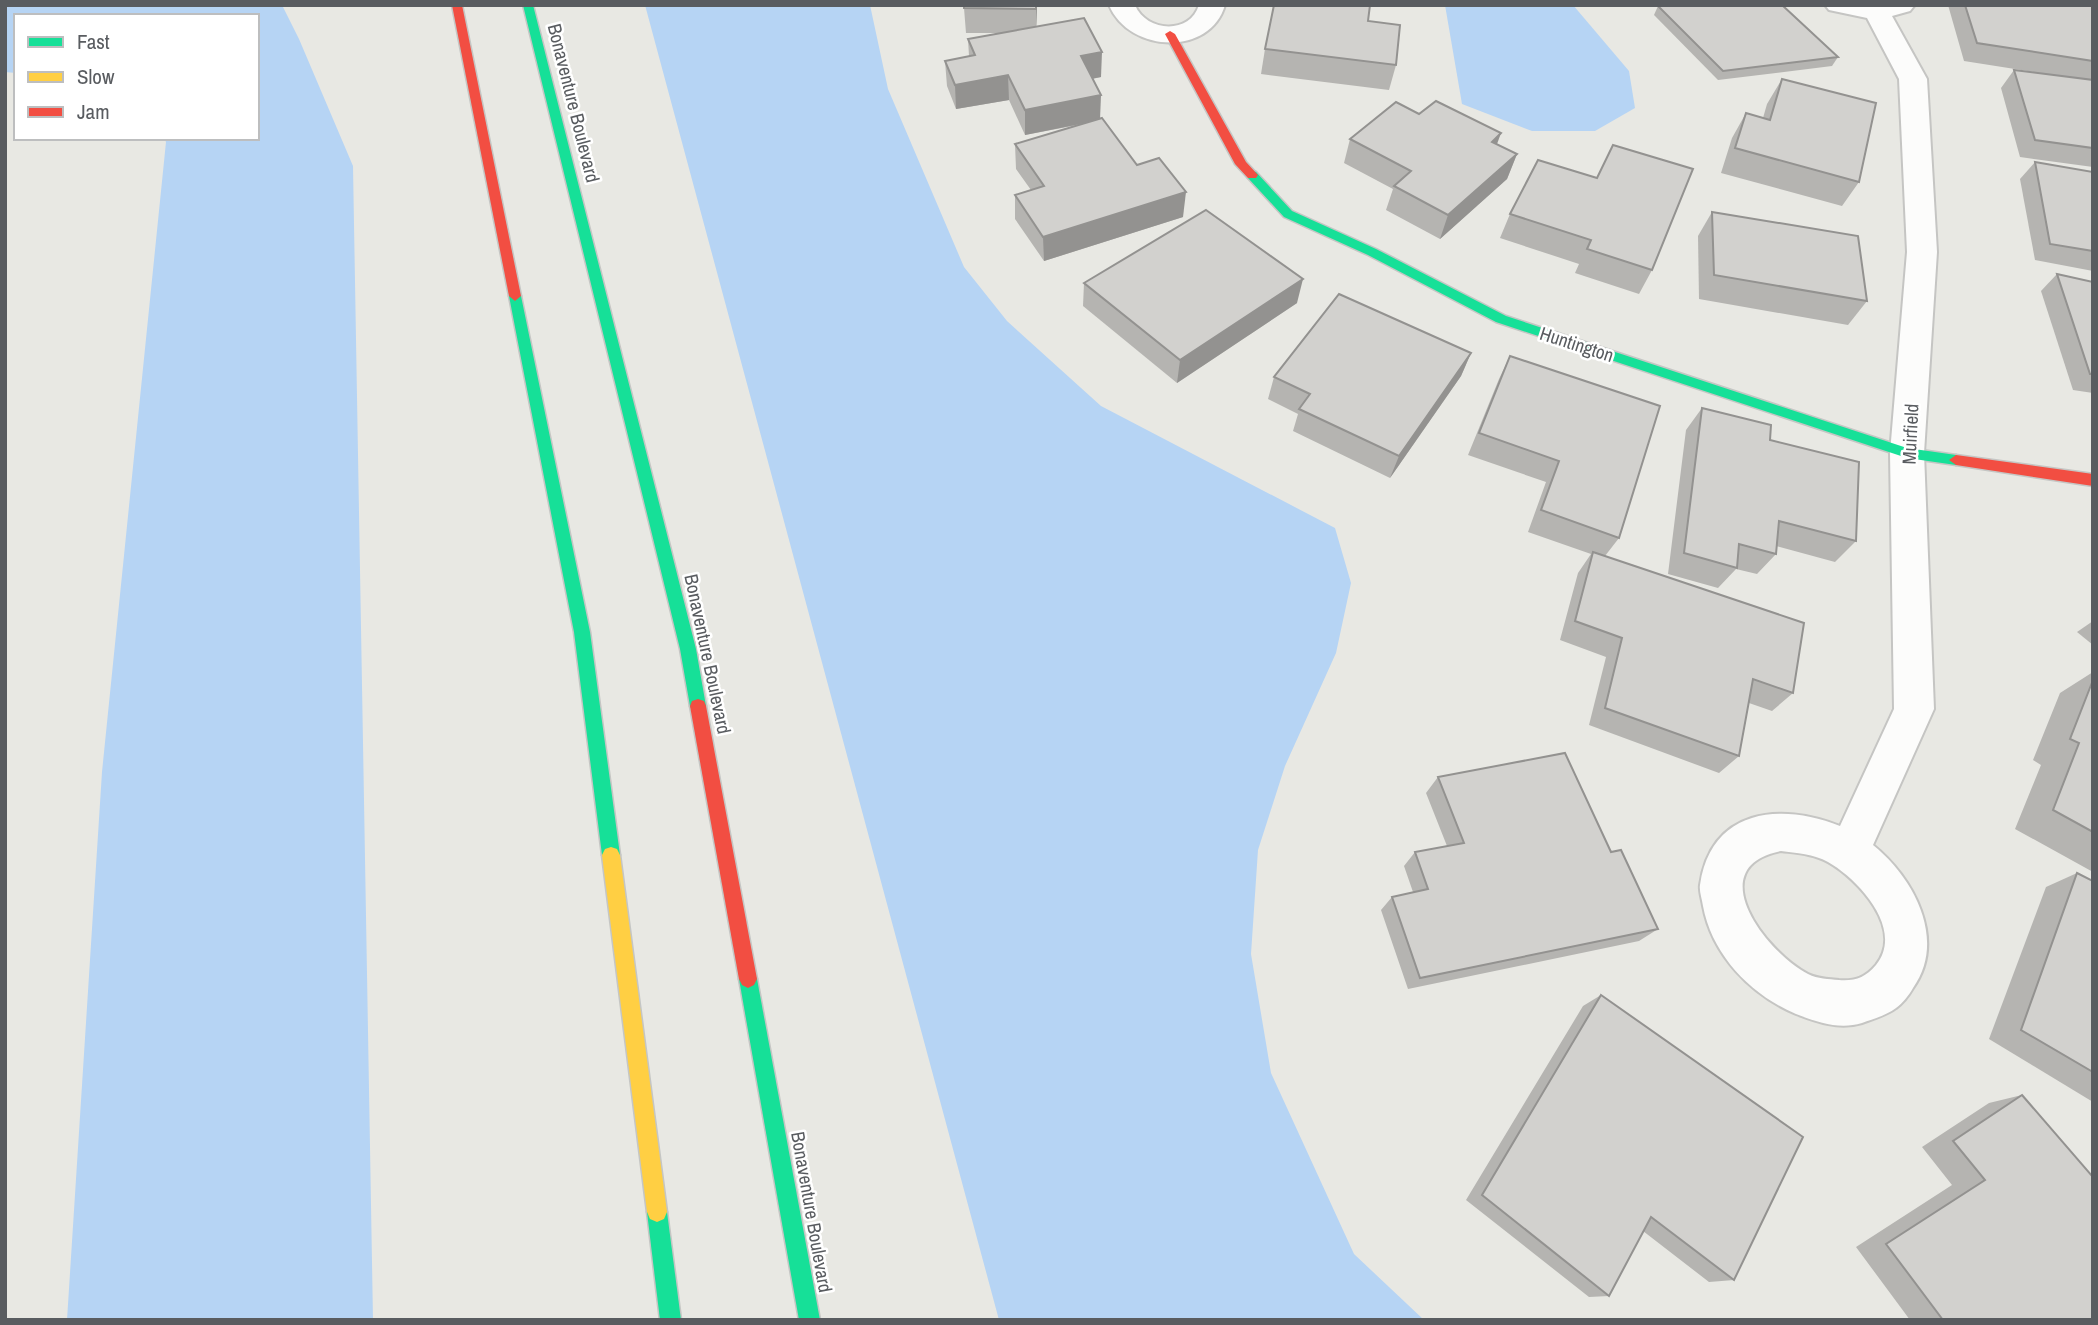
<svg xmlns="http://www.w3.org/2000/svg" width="2098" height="1325" font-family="'Archivo Narrow',sans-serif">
  <rect width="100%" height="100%" fill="#e8e8e3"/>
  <g fill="#b6d4f4">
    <polygon points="5,5 282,5 299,39 353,166 373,1320 67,1320 102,772 166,142 164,138 257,138 257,16 16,16 16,73 5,72"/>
    <polygon points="645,5 870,5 888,89 964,267 1007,321 1101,406 1335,528 1351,583 1336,653 1285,766 1258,850 1251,954 1271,1073 1354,1254 1424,1320 999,1320"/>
    <polygon points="1445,5 1573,5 1629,71 1635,108 1595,131 1532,131 1462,104"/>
  </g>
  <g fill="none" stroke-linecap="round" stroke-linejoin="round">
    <defs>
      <g id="street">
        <path d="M 1109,5 L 1135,5 C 1146,32 1190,35 1199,5 L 1225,5 C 1210,57 1129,53 1109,5 Z"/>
        <path d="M 1825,5 L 1914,6 L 1910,11 L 1892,16 L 1927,79 L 1937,252 L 1924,453 L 1934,709 L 1873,845 C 1914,878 1947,940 1913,988 C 1909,995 1903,1003 1896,1008 C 1887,1015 1873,1019 1862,1023 C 1839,1030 1817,1022 1796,1014 C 1751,995 1712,955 1703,906 C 1702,899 1699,891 1700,885 C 1711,809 1780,802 1840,826 L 1894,709 L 1890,453 L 1907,252 L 1899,79 L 1867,18 L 1829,10 ZM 1781,851 C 1796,853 1814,854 1828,862 C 1858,879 1905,929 1876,965 C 1865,978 1855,981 1839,980 C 1828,979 1818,979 1808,974 C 1766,952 1700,867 1781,851 Z"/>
      </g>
      <g id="fast">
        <polygon points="523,5 533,5 696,649 706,706 704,711 698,713 692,711 690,706 680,649"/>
        <polygon points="1252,171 1256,172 1292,211 1376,249 1506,316 1907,448 1956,455 1963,460 1956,465 1907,458 1496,322 1368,255 1284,217 1248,178 1248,172"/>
        <polygon points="515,291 521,296 590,632 620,855 617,861 611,863 605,861 602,855 574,632 509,296"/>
        <polygon points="748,970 754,973 757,979 820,1320 799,1320 739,979 742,973"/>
        <polygon points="657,1202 664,1205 667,1212 681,1320 660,1320 647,1212 650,1205"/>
      </g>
      <polygon id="slow" points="611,847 617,849 620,855 667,1212 664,1219 657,1222 650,1219 647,1212 602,855 605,849"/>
      <g id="jam">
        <polygon points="452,5 462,5 521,296 515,301 509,296"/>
        <polygon points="1170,31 1175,34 1246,162 1258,175 1256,178 1248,178 1235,164 1165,34"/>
        <polygon points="1956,455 2093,474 2093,486 1956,465 1949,460"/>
        <polygon points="698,699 704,701 706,706 757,979 754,985 748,988 742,985 739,979 690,706 692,701"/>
      </g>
    </defs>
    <use href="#street" stroke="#c5c5c3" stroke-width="4"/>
    <use href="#fast" stroke="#c5c6c4" stroke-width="3"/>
    <use href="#slow" stroke="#c5c6c4" stroke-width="3"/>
    <use href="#jam" stroke="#c5c6c4" stroke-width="3"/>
    <use href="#street" fill="#fcfcfb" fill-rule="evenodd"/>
    <use href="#fast" fill="#16e098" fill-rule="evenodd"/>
    <use href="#slow" fill="#ffcf43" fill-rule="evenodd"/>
    <use href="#jam" fill="#f24e42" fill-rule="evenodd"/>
  </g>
  <g fill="#b5b4b1">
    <polygon points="1037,5 1036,27 1101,77 1092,79 1100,119 1137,165 1183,217 1044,261 1015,219 1015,195 1031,190 1016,169 1015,144 1088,123 1025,135 1009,100 956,109 947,86 945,61 969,56 968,39 999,33 966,33 964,8"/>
    <polygon points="1948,5 2093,5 2093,167 2020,157 2001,88 2014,70 2079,79 1964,61"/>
    <polygon points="1658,6 1838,57 1832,66 1718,80 1654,15"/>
    <polygon points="1368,21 1396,65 1389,90 1261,74 1265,49"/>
    <polygon points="1782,79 1859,182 1842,206 1721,173 1732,138 1746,113 1763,118 1767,104"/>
    <polygon points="1419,114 1497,144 1517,154 1507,179 1440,239 1386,210 1393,189 1344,163 1350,139"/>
    <polygon points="1538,160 1652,270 1639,294 1575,273 1579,264 1500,238 1510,214"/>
    <polygon points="2035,162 2093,172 2093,271 2035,260 2020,179"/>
    <polygon points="1712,212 1867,301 1848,325 1699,299 1698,236"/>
    <polygon points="2057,274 2093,282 2093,393 2073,390 2041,291"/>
    <polygon points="1084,283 1297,303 1177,383 1083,306"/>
    <polygon points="1471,353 1461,376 1390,478 1293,431 1298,414 1268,399 1274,377"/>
    <polygon points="1510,356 1619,538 1605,556 1793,693 1772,711 1749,703 1739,756 1719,773 1589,725 1606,657 1560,640 1578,573 1591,554 1528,532 1546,482 1468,455 1499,379"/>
    <polygon points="1702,408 1770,440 1856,541 1835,562 1776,546 1776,554 1757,574 1736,569 1718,588 1668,574 1686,430"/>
    <polygon points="2093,621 2093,645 2077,632"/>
    <polygon points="2093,672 2093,872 2015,829 2041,765 2033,760 2060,693"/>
    <polygon points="1438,777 1611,852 1658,929 1639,941 1408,989 1381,910 1392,897 1413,892 1404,866 1415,852 1447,846 1426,793"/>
    <polygon points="2077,873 2093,881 2093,1102 1989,1039 2046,887"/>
    <polygon points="1601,995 1734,1280 1709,1282 1643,1231 1609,1296 1589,1297 1466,1200 1583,1006"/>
    <polygon points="2022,1095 2093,1320 1910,1320 1856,1247 1952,1185 1922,1147 1989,1103"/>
  </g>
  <g fill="#939290">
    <polygon points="1036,5 1037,5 1036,34"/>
    <polygon points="1102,52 1101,77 1080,81 1081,56"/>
    <polygon points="1008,75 1009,100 956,109 955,85"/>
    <polygon points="1101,95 1100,120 1025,135 1025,110"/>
    <polygon points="1501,133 1492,158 1492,142"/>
    <polygon points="1517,154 1507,179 1440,239 1448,215"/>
    <polygon points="1186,192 1183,217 1044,261 1043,237"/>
    <polygon points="1303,279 1297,303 1177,383 1180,360"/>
    <polygon points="1471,353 1461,376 1390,478 1399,456"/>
  </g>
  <g fill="#d2d1ce" stroke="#939290" stroke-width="2">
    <polygon points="964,5 1036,5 1036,9 964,8"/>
    <polygon points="1274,5 1370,5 1368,21 1400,25 1396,65 1265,49"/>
    <polygon points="1782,5 1838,57 1723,71 1658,6"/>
    <polygon points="1965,5 2093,5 2093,61 1977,43"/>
    <polygon points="1084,18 1102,52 1081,56 1101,95 1025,110 1008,75 955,85 945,61 975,55 968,39"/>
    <polygon points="2014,70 2093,80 2093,148 2035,140"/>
    <polygon points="1782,79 1876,103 1859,182 1735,148 1746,113 1770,120"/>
    <polygon points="1436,101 1501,133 1492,142 1517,154 1448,215 1394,186 1411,171 1350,139 1396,102 1419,114"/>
    <polygon points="1102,118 1137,165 1159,158 1186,192 1043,237 1015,195 1044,186 1015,144"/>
    <polygon points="1613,145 1693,169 1652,270 1587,249 1591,240 1510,214 1538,160 1597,178"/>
    <polygon points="2035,162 2093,172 2093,251 2050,244"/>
    <polygon points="1206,210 1303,279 1180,360 1084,283"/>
    <polygon points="1712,212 1858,236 1867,301 1714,275"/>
    <polygon points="2057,274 2093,282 2093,374 2090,374"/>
    <polygon points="1339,294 1471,353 1399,456 1299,409 1310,394 1274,377"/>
    <polygon points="1510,356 1660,406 1619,538 1541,510 1559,461 1479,433"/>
    <polygon points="1702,408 1771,425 1770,440 1859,462 1856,541 1779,521 1776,554 1739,544 1737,568 1684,553"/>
    <polygon points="1593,552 1804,623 1793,693 1753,679 1739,756 1605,708 1622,638 1575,621"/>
    <polygon points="2093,680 2093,832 2053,810 2079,743 2070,739"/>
    <polygon points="1565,753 1611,852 1621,850 1658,929 1420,978 1392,897 1428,889 1415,852 1464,843 1438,777"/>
    <polygon points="2077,873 2093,881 2093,1072 2021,1030"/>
    <polygon points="1601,995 1803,1137 1734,1280 1651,1217 1609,1296 1482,1195"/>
    <polygon points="2022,1095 2093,1177 2093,1320 1943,1320 1886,1244 1985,1180 1953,1141"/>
  </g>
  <g text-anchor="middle" stroke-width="5" stroke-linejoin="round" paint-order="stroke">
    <g font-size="19" fill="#595c60" stroke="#fff">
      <text transform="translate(574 103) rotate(76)" y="7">Bonaventure Boulevard</text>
      <text transform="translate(1577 344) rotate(18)" y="7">Huntington</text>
      <text transform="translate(1910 434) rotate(-87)" y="7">Muirfield</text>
      <text transform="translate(708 654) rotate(78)" y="7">Bonaventure Boulevard</text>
      <text transform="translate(812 1212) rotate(80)" y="7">Bonaventure Boulevard</text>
    </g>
  </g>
  <rect width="2098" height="1325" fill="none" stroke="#595c60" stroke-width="14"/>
  <rect x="14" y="14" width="245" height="126" fill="#ffffff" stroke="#bdbebf" stroke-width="2"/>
  <rect x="28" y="37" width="35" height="10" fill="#16e098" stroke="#bdbebf" stroke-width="2"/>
  <text x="77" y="49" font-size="21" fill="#595c60">Fast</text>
  <rect x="28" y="72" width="35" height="10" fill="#ffcf43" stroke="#bdbebf" stroke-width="2"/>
  <text x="77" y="84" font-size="21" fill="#595c60">Slow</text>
  <rect x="28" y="107" width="35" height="10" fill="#f24e42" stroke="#bdbebf" stroke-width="2"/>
  <text x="77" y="119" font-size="21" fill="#595c60">Jam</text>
</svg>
